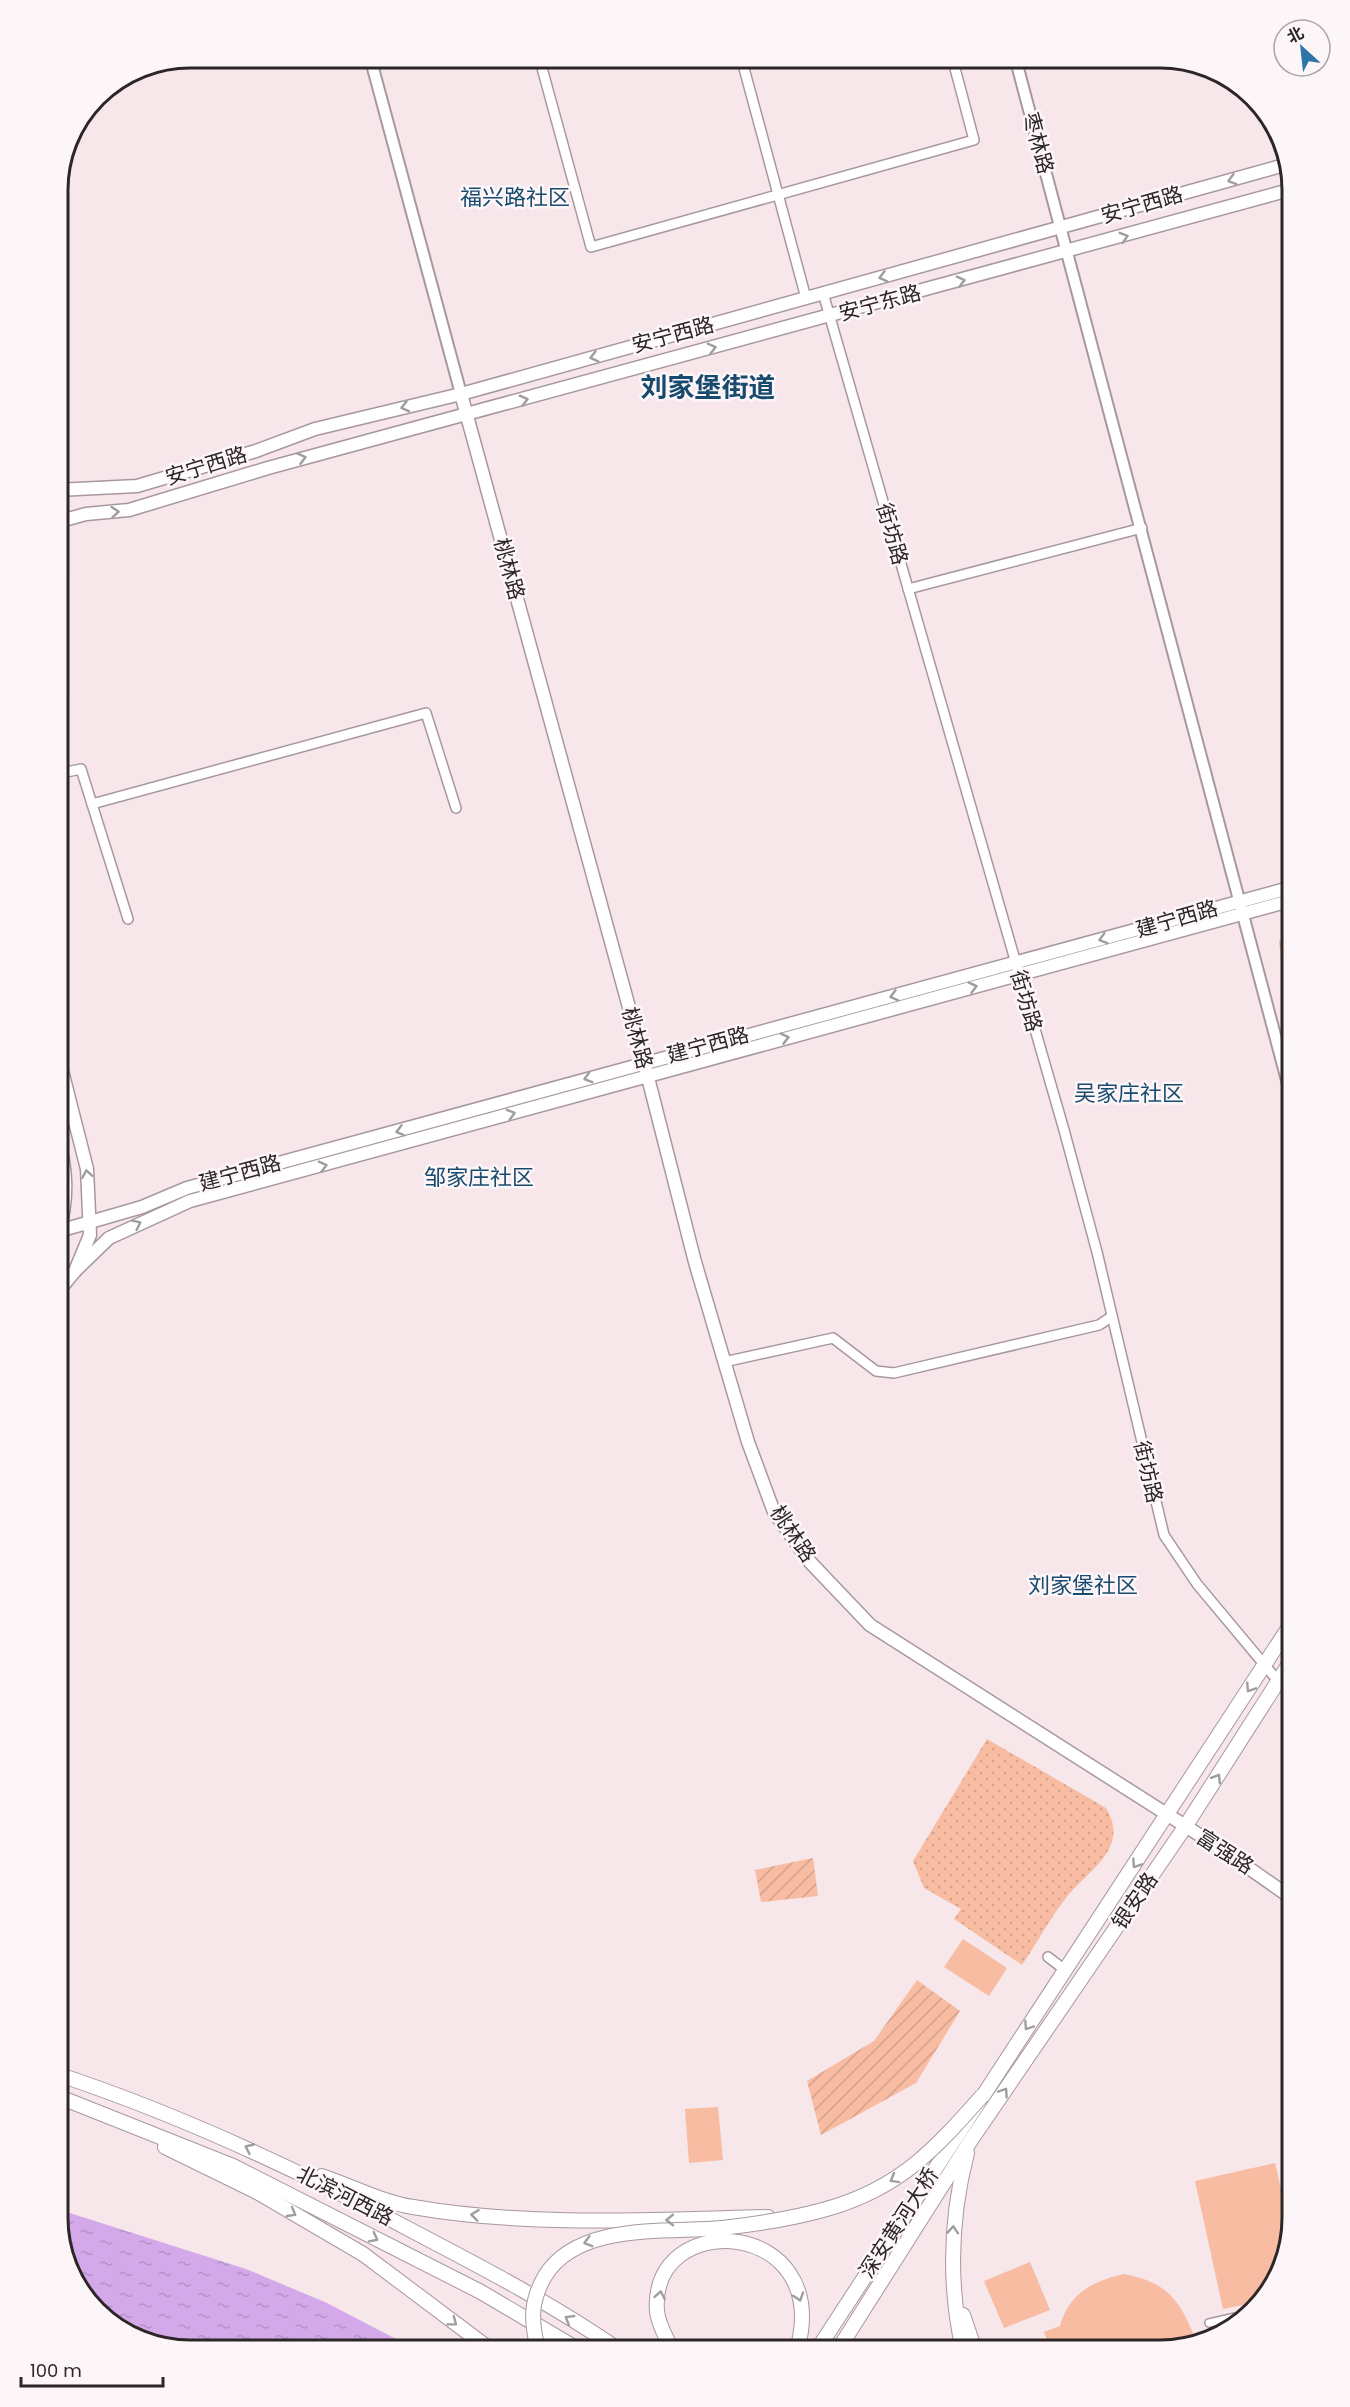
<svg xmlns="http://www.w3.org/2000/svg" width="1350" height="2407" font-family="Poppins,'Noto Sans SC',sans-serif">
  <defs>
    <pattern id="park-dots" width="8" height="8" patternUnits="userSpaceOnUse" patternTransform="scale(1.5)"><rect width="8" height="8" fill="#f7bca1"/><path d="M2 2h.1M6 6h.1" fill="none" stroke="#d4a18b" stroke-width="1.8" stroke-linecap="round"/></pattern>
    <pattern id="garden-furrows" width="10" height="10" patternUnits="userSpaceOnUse" patternTransform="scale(1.5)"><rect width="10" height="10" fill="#f7bca1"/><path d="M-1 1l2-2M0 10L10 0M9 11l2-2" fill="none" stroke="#d4a18b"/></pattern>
    <pattern id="water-ripples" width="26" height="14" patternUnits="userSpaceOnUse" patternTransform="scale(1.5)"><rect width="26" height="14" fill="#d3a9ea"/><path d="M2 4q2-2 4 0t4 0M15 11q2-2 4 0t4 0" fill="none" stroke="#b591c9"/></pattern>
  </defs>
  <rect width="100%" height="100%" fill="#f7e6ea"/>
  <g fill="url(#park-dots)">
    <polygon points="1293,928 1293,967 1282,970 1279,941 1288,930"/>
    <path d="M 987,1739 L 1106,1808 C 1131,1849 1087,1871 1066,1898 C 1050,1918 1037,1943 1022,1965 L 954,1919 L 961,1909 L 924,1888 L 913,1861 Z"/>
  </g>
  <g fill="url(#garden-furrows)">
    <polygon points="813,1858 818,1896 761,1902 755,1870"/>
    <polygon points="917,1980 960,2011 916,2083 821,2135 807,2081 874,2041"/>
  </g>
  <g fill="#f7bca1">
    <polygon points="963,1939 1007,1968 989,1996 944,1967"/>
    <polygon points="718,2107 723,2160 689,2163 685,2109"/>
    <polygon points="1275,2163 1285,2206 1293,2204 1293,2218 1271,2291 1258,2302 1223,2309 1195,2181"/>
    <polygon points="1030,2262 1050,2310 1004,2328 984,2281"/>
    <path d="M 1124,2274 C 1170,2283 1180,2301 1197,2343 L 1161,2350 L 1051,2350 L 1044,2332 L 1060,2326 C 1069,2293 1093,2281 1124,2274 Z"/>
  </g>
  <polygon fill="url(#water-ripples)" points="57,2209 246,2269 327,2303 417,2350 181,2350 115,2328 67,2269"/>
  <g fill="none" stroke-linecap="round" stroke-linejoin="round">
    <defs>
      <polyline id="pedestrian" points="1209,2323 1240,2316"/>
      <g id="minor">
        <polyline points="539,57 591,247 974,140 952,57"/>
        <polyline points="741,57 806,298"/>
        <polyline points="823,293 1064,1130 1097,1252 1164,1535 1197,1584 1278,1681"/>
        <polyline points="908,589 1142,528"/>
        <polyline points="57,774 81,769 128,919"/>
        <polyline points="92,804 426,713 456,808"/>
        <polyline points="724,1362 833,1338 876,1371 894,1373 1099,1325 1111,1317"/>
        <polyline points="1048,1957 1065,1970"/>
      </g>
      <g id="tertiary">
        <polyline points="370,57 461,394"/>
        <polyline points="1015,57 1293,1103"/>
      </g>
      <g id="secondary">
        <polyline points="461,394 644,1062 695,1262 748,1442 774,1512 810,1562 870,1625 1223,1850 1293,1899"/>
        <polyline points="57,490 137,486 256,451 315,429 461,394 1288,164"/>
        <polyline points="57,522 86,514 129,510 268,468 1293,189"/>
        <path d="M 57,1133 C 67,1171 69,1199 57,1237"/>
        <polyline points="59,1231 142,1207 187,1188 1293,887"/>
        <polyline points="75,1271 109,1238 190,1201 1293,900"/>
        <polyline points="57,1293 75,1271 90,1235 87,1169 57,1051"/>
      </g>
      <g id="primary">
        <path d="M 57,2074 C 184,2116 305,2173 422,2236 C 489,2271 557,2307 619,2350"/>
        <polyline points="57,2096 233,2166 481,2292 579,2350"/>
        <polyline points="165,2147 257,2192 363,2254 491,2350"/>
        <path d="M 322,2176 C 351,2186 382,2202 413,2207 C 529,2227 650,2220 768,2217"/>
        <polyline points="963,2315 975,2350"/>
        <polyline points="535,2333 558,2350"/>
        <polyline points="817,2350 1293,1621"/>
        <polyline points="838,2350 971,2140 1185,1827 1293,1658"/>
        <path d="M 963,2350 C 948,2283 950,2219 967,2153"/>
      </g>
    </defs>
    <use href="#pedestrian" stroke="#a8989c" stroke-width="10"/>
    <use href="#minor" stroke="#a8989c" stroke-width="12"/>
    <use href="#tertiary" stroke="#a8989c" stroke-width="14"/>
    <use href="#secondary" stroke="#a8989c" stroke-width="15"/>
    <use href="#primary" stroke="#a8989c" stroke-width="16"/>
    <use href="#pedestrian" stroke="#fff" stroke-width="7"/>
    <use href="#minor" stroke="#fff" stroke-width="9"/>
    <use href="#tertiary" stroke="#fff" stroke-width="10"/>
    <use href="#secondary" stroke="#fff" stroke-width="12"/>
    <use href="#primary" stroke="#fff" stroke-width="14"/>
    <defs>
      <g id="primary-bridge">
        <path d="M 538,2350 C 531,2321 530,2302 545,2276 C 578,2222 667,2233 722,2228 C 758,2224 796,2218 830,2208 C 901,2187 935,2149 982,2096"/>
        <path d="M 672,2350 C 667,2339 658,2324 657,2311 C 649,2207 834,2218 797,2350"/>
      </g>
    </defs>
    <use href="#primary-bridge" stroke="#a8989c" stroke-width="16" stroke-linecap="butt"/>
    <use href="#primary-bridge" stroke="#fff" stroke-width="14"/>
  </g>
  <defs><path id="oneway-chevron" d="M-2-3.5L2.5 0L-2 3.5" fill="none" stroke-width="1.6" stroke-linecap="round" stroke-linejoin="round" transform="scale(1.5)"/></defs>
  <g stroke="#a09d9e">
    <use href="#oneway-chevron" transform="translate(1232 180) rotate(164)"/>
    <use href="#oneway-chevron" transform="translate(1124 237) rotate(-16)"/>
    <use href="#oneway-chevron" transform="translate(883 277) rotate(165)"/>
    <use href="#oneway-chevron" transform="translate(961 281) rotate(-15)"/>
    <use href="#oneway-chevron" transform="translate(712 348) rotate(-15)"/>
    <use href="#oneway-chevron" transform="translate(594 357) rotate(165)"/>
    <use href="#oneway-chevron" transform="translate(524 400) rotate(-15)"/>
    <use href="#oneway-chevron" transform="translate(405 407) rotate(166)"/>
    <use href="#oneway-chevron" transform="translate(302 458) rotate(-15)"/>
    <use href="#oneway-chevron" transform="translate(115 512) rotate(-5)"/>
    <use href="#oneway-chevron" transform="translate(1103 939) rotate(164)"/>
    <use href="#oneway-chevron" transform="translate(973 987) rotate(-15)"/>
    <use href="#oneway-chevron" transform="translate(894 996) rotate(165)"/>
    <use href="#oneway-chevron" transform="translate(785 1038) rotate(-15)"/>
    <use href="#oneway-chevron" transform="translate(588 1078) rotate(164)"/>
    <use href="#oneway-chevron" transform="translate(511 1114) rotate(-16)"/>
    <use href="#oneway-chevron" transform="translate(400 1131) rotate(165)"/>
    <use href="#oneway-chevron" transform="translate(323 1166) rotate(-15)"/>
    <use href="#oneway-chevron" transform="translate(87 1174) rotate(-100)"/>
    <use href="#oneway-chevron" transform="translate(137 1224) rotate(-26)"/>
    <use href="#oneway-chevron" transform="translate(1250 1688) rotate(123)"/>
    <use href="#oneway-chevron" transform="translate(1217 1778) rotate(-58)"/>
    <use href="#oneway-chevron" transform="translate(1136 1864) rotate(124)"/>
    <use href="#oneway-chevron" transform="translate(1028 2026) rotate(124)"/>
    <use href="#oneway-chevron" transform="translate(1004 2092) rotate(-56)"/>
    <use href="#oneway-chevron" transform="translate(249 2148) rotate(-155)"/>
    <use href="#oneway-chevron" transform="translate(894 2179) rotate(151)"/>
    <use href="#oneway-chevron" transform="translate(292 2213) rotate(30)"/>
    <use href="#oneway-chevron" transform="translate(475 2215) rotate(-173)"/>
    <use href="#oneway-chevron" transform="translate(670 2220) rotate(179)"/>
    <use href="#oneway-chevron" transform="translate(953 2230) rotate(-86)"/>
    <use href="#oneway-chevron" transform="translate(374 2238) rotate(27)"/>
    <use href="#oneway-chevron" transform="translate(588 2242) rotate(164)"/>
    <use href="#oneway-chevron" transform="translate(660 2295) rotate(-80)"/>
    <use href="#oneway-chevron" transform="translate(799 2297) rotate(72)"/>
    <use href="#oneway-chevron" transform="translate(569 2319) rotate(-149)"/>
    <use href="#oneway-chevron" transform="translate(453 2322) rotate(37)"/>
  </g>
  <g text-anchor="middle" stroke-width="5" stroke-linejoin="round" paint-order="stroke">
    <g font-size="21" fill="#2c2627" stroke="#fdf6f8">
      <text transform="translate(1038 143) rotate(75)" y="7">枣林路</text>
      <text transform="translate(1142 205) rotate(-16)" y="7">安宁西路</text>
      <text transform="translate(880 303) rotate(-15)" y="7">安宁东路</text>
      <text transform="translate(673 335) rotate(-15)" y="7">安宁西路</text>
      <text transform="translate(206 466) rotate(-17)" y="7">安宁西路</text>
      <text transform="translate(892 534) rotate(74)" y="7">街坊路</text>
      <text transform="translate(509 569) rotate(75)" y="7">桃林路</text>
      <text transform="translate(1177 919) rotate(-16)" y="7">建宁西路</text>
      <text transform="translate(1026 1001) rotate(74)" y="7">街坊路</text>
      <text transform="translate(637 1038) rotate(75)" y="7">桃林路</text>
      <text transform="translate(708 1045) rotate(-15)" y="7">建宁西路</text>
      <text transform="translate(240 1173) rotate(-15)" y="7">建宁西路</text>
      <text transform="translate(1148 1472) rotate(77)" y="7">街坊路</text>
      <text transform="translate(793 1534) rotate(56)" y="7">桃林路</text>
      <text transform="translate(1225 1852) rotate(33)" y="7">富强路</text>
      <text transform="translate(1135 1901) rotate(-56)" y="7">银安路</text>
      <text transform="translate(345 2196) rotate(27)" y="7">北滨河西路</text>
      <text transform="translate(899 2223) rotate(-57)" y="7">深安黄河大桥</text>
    </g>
    <g font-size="22" fill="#184a6d" stroke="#fdf6f8">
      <text x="515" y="205">福兴路社区</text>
      <text x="1129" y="1101">吴家庄社区</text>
      <text x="479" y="1185">邹家庄社区</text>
      <text x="1083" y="1593">刘家堡社区</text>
    </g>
    <g font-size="27" font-weight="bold" fill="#184a6d" stroke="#fdf6f8">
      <text x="708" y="397">刘家堡街道</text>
    </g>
  </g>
  <path d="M0 0H1350V2407H0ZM190 68H1160A122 122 0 0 1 1282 190V2218A122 122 0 0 1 1160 2340H190A122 122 0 0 1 68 2218V190A122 122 0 0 1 190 68Z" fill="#fdf6f8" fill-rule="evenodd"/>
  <path fill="none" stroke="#2c2627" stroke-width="3" d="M190 68H1160A122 122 0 0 1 1282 190V2218A122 122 0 0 1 1160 2340H190A122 122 0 0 1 68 2218V190A122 122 0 0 1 190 68Z"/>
  <g transform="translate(1302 48) rotate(333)"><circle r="28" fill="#fdf6f8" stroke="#a9a3a4" stroke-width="1.5"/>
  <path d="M0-4.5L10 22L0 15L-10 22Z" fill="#2e76aa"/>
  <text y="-9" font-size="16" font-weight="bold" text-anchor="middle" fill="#2c2627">北</text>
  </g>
  <path d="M21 2377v9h142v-9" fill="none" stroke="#2c2627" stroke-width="3"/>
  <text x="30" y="2377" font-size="18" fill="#2c2627" stroke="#fdf6f8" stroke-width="4.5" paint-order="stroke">100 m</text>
</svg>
